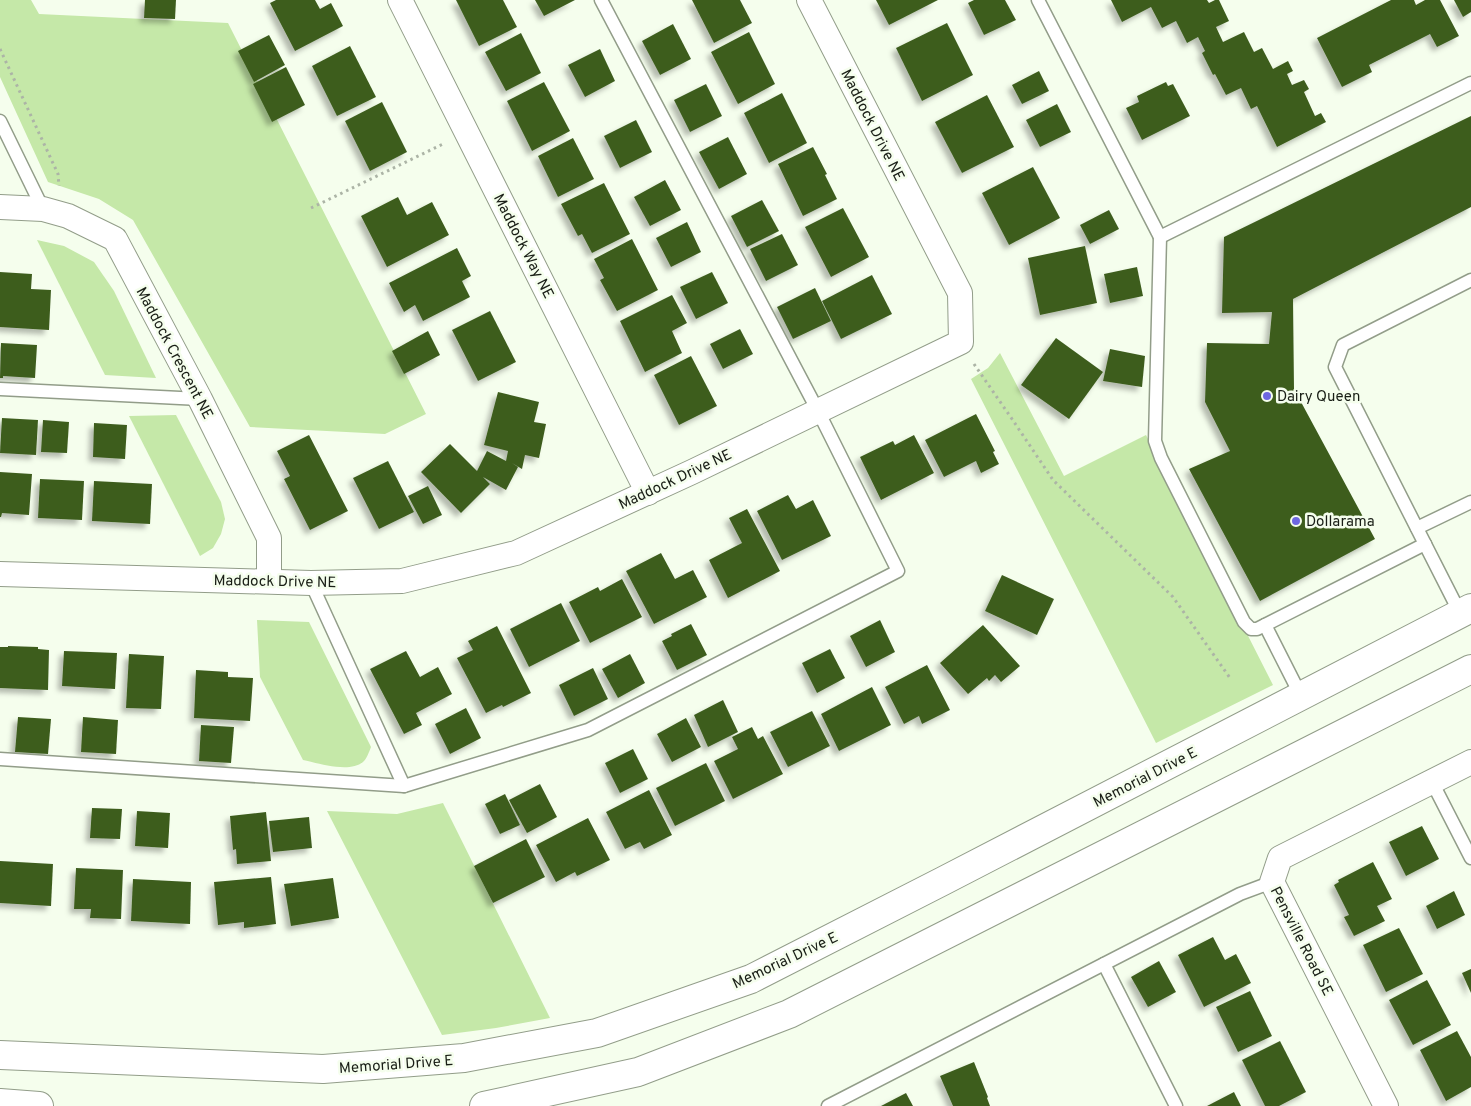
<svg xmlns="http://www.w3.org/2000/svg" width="1471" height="1106" font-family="Overpass,sans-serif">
  <defs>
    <filter id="shadow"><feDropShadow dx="-4.5" dy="4.5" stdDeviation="2.5" flood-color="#0004"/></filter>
  </defs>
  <rect width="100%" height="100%" fill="#f5feed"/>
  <g fill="#c5e8a8">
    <polygon points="0,0 31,0 39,14 228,23 426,414 385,434 250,427 133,220 99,199 48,182 0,77"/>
    <polygon points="37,240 64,246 94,262 114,291 156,378 105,375"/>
    <polygon points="1000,353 1064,476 1146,435 1273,685 1156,743 971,379 988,368"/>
    <polygon points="176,415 221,502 225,519 221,534 213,548 200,556 129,416"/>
    <path d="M 257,620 L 309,622 L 371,747 C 369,752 367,758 364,761 C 351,774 318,763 303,760 L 260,677 Z"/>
    <polygon points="443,803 550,1018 496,1028 442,1035 327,811 397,814"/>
  </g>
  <g fill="#3e5d1f" filter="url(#shadow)">
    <polygon points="145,0 176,0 175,19 144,18"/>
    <polygon points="276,0 315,0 320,9 331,3 343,26 295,51 270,3"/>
    <polygon points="456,0 503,0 517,27 479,46"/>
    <polygon points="535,0 575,0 544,16"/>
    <polygon points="692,0 740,0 752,23 714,43"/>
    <polygon points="876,0 938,0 889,25"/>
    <polygon points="974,0 1005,0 1016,20 984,35 968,3"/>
    <polygon points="1111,0 1207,0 1209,3 1215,0 1219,0 1229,21 1216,27 1223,42 1244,32 1254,52 1262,48 1273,69 1288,61 1293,71 1287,74 1292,85 1304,80 1309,89 1304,92 1315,116 1321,113 1326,122 1277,147 1257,106 1251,109 1241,88 1226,95 1215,74 1213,75 1202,53 1205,51 1198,37 1187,43 1176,21 1162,28 1151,7 1122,22"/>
    <polygon points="1391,0 1414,0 1416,5 1425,0 1440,0 1459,36 1437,47 1430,34 1369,65 1372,72 1342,87 1317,38"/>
    <polygon points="1454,0 1471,0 1471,12 1463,17"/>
    <polygon points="947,23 973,75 922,101 896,48"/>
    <polygon points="673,24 691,59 660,75 642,41"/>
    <polygon points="749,32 775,84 738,104 711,52"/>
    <polygon points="521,33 541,73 506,91 485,52"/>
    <polygon points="269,35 285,65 254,82 238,51"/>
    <polygon points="350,46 376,97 337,116 312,66"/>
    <polygon points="600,49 615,81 585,97 568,65"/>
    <polygon points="286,67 305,105 272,122 253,84"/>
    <polygon points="1039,71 1049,91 1022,104 1012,85"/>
    <polygon points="544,82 570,131 532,151 507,101"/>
    <polygon points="1166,82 1168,86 1173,84 1190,116 1142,140 1126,108 1139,102 1137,96"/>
    <polygon points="706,84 722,116 690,132 674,100"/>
    <polygon points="782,93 807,143 769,163 744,113"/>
    <polygon points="987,95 1014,147 962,173 935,122"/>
    <polygon points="382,102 407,152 370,171 345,121"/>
    <polygon points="1057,104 1071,132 1040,147 1026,120"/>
    <polygon points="1471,116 1471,207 1293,299 1294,389 1375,539 1260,601 1189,469 1230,451 1205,402 1207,343 1269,344 1272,312 1222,313 1224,237"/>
    <polygon points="636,120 652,152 620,168 604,136"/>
    <polygon points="728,137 747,174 719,189 699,152"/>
    <polygon points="573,138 594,179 558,197 538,156"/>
    <polygon points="813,147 827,174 825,175 837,199 803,216 778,164"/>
    <polygon points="1033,167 1060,218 1009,245 982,193"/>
    <polygon points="665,180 681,210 650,226 634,197"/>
    <polygon points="604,183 630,234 592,253 582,234 578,236 561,204"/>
    <polygon points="398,197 407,215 432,202 449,235 387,267 361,216"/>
    <polygon points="762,200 779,231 747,247 731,216"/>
    <polygon points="843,208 869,257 831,277 805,227"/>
    <polygon points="1109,210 1119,229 1090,244 1080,225"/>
    <polygon points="687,222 701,252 671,267 656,238"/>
    <polygon points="782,234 798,265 766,281 750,249"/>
    <polygon points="632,239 658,290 617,311 600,280 604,278 594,259"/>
    <polygon points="1085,246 1097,303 1040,315 1028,258"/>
    <polygon points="457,248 471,276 462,281 470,297 423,321 415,305 404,312 389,283"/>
    <polygon points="1137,267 1143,296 1110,303 1104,274"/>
    <polygon points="0,272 32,274 31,289 51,290 49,330 0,327"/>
    <polygon points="712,272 728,303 696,319 680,287"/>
    <polygon points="872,275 892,314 841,339 822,301"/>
    <polygon points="815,288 831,321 793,339 777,307"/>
    <polygon points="672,295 687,323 672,331 682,353 645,372 620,321"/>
    <polygon points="490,311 516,362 478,381 452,330"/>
    <polygon points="740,329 753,354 723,369 710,344"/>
    <polygon points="428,331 440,355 404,374 392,351"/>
    <polygon points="1056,338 1103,372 1069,419 1021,385"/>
    <polygon points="1,343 37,345 35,378 3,376 3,378 0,378"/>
    <polygon points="1110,349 1145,356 1142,387 1103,381"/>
    <polygon points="691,356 717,406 679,425 654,375"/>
    <polygon points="498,392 539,402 534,422 546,424 539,458 525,455 522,469 512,463 518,467 506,490 483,477 490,484 461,513 421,472 450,444 477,471 487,451 506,461 508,451 484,445"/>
    <polygon points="976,414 995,451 993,452 999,464 981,473 976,461 944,477 925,440"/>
    <polygon points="2,418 38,420 36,455 0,453"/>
    <polygon points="43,420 69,422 67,453 41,452"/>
    <polygon points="94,423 127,425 125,459 93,457"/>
    <polygon points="309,435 348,511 310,530 284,479 290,476 277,451"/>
    <polygon points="914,435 934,473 881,500 860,457 893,441 895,445"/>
    <polygon points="388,461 414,512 379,529 353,478"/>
    <polygon points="0,472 32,474 29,515 2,513 1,517 0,517"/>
    <polygon points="40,479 84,481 82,520 38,518"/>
    <polygon points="94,481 152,484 150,524 92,521"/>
    <polygon points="428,486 442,515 423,524 408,496"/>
    <polygon points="788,495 796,509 813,500 831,536 782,560 757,511"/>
    <polygon points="747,509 780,571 728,598 709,560 742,543 729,518"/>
    <polygon points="661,553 675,579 693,570 707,597 654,624 626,571"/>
    <polygon points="1002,575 1054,599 1037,635 985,611"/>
    <polygon points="622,579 642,617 590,643 569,602 598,587 600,591"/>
    <polygon points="561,603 580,641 529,667 510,629"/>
    <polygon points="880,620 895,652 866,667 850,636"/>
    <polygon points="691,624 707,655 677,670 662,641 672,636 671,634"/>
    <polygon points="983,625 1020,666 1001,682 995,675 989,681 987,678 968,694 940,663"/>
    <polygon points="497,626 531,693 503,707 502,705 486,713 457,658 473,650 468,641"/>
    <polygon points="8,646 38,647 38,649 49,650 48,690 0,688 0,647 8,647"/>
    <polygon points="830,649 845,678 817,693 802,663"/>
    <polygon points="64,651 117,653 115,689 62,686"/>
    <polygon points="406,651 420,677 438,667 452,694 416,713 422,725 404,734 370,669"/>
    <polygon points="129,654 164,656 161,709 126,708"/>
    <polygon points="630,654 645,683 618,698 602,669"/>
    <polygon points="927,665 950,710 922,724 919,716 904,724 885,687"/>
    <polygon points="593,668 608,699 574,716 559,685"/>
    <polygon points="196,670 228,672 228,677 253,678 250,721 194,718"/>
    <polygon points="872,687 891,725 839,751 821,714"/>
    <polygon points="723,700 738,732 708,747 694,715"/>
    <polygon points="466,708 481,738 450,754 435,724"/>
    <polygon points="812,711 830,746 788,767 770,732"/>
    <polygon points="18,717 51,719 48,754 15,752"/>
    <polygon points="83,717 118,720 116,754 81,752"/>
    <polygon points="686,718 701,747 672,762 657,734"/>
    <polygon points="201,725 234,727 231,763 199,761"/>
    <polygon points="752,727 758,739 763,736 783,774 733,799 714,761 738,749 732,737"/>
    <polygon points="633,749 648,779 620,793 605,763"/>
    <polygon points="706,763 725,801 675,826 656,788"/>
    <polygon points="540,784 557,817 527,833 509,800"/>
    <polygon points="649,790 672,835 644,849 640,842 625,849 606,812"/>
    <polygon points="505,794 520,825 500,834 485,804"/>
    <polygon points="92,808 122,809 120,839 90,838"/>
    <polygon points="137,811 170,813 168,848 135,846"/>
    <polygon points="266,812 271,861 237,864 236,849 233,850 230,816"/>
    <polygon points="309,817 312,848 273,852 269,821"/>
    <polygon points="588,818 610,860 577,876 575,872 556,882 536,845"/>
    <polygon points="1422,826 1439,859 1406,876 1389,842"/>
    <polygon points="526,839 545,877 493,903 474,866"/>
    <polygon points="0,861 53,864 51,906 0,903"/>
    <polygon points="1373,862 1392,899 1377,906 1385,921 1354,936 1344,917 1349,915 1334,885 1339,882 1338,880"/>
    <polygon points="76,868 123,870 121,919 90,918 91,909 74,909"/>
    <polygon points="271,877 276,924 244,928 244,922 218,925 214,882"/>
    <polygon points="333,878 339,918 291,926 284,884"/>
    <polygon points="133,879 191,882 190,924 131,921"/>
    <polygon points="1454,891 1465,915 1437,929 1426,906"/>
    <polygon points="1399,928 1423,974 1386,992 1363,945"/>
    <polygon points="1213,937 1225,960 1236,954 1251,983 1204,1007 1178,955"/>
    <polygon points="1159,961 1176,992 1148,1007 1131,977"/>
    <polygon points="1471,969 1471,993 1462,973"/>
    <polygon points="1427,980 1451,1025 1413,1045 1389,1000"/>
    <polygon points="1250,991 1272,1036 1238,1052 1216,1007"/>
    <polygon points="1457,1031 1471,1057 1471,1087 1446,1101 1420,1050"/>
    <polygon points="1280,1041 1306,1092 1279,1106 1265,1106 1242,1060"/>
    <polygon points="974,1062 988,1097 987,1098 990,1106 953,1106 940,1076"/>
    <polygon points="1234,1092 1241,1106 1207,1106"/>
    <polygon points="906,1093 913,1106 881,1106"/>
  </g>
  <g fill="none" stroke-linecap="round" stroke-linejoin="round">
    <defs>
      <g id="service">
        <polyline points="1038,0 1160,237 1471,83"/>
        <polyline points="0,121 43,209"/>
        <polyline points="1160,237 1155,441 1161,458 1244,622 1251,629 1257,629 1425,544"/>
        <polyline points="0,389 200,399"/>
        <polyline points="1417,528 1471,502"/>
        <polyline points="311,583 404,786"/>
        <polyline points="1460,613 1335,367 1343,345 1471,280"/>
        <polyline points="1265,625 1301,696"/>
        <polyline points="0,759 404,786 588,730 898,571 818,411 601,0"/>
        <polyline points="1432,782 1471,858"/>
        <polyline points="1104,964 1176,1106"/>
        <polyline points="828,1106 1240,894 1272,882"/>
      </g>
      <g id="minor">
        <polyline points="400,0 648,493"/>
        <polyline points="0,207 43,209 68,216 115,239 200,399 269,538 269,581"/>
        <polyline points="0,574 311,583 402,581 516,553 692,472 961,342 960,293 809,0"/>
        <polyline points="1386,1106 1272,882 1280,858 1471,762"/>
      </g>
      <g id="secondary">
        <polyline points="0,1055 323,1069 464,1058 597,1033 751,979 943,881 1471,608"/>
        <polyline points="0,1103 39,1106"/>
        <polyline points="484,1106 638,1072 789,1014 1471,669"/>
      </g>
    </defs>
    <use href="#service" stroke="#929d89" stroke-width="15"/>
    <use href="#minor" stroke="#929d89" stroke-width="26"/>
    <use href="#secondary" stroke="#929d89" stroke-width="30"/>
    <g stroke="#acb4a6" stroke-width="3" stroke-dasharray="2.5 4" stroke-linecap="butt">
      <polyline points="0,49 58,174 59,186"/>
      <polyline points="311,208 443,144"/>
      <polyline points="974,364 1012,419 1053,480 1173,597 1230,678"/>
    </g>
    <use href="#service" stroke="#fff" stroke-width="12"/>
    <use href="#minor" stroke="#fff" stroke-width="24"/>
    <use href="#secondary" stroke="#fff" stroke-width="28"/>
  </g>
  <g fill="#6e67e1" stroke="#f5feed" stroke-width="2">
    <circle cx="1267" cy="396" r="5"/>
    <circle cx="1296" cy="521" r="5"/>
  </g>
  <g text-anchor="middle" stroke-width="5" stroke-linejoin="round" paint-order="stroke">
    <g font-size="15" fill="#191e16" stroke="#f5feed">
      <text transform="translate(873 125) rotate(63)" y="5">Maddock Drive NE</text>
      <text transform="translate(524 246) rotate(63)" y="5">Maddock Way NE</text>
      <text transform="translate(175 353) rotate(62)" y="5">Maddock Crescent NE</text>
      <text transform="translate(675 479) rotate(-25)" y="5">Maddock Drive NE</text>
      <text transform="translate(275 581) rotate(1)" y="5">Maddock Drive NE</text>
      <text transform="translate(1145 777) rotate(-27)" y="5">Memorial Drive E</text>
      <text transform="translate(1302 941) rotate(63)" y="5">Pensville Road SE</text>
      <text transform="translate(785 960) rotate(-25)" y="5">Memorial Drive E</text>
      <text transform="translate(396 1064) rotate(-4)" y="5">Memorial Drive E</text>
    </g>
    <g font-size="15" fill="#191e16" stroke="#f5feed" text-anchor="start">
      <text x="1277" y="401">Dairy Queen</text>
      <text x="1306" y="526">Dollarama</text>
    </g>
  </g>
</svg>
